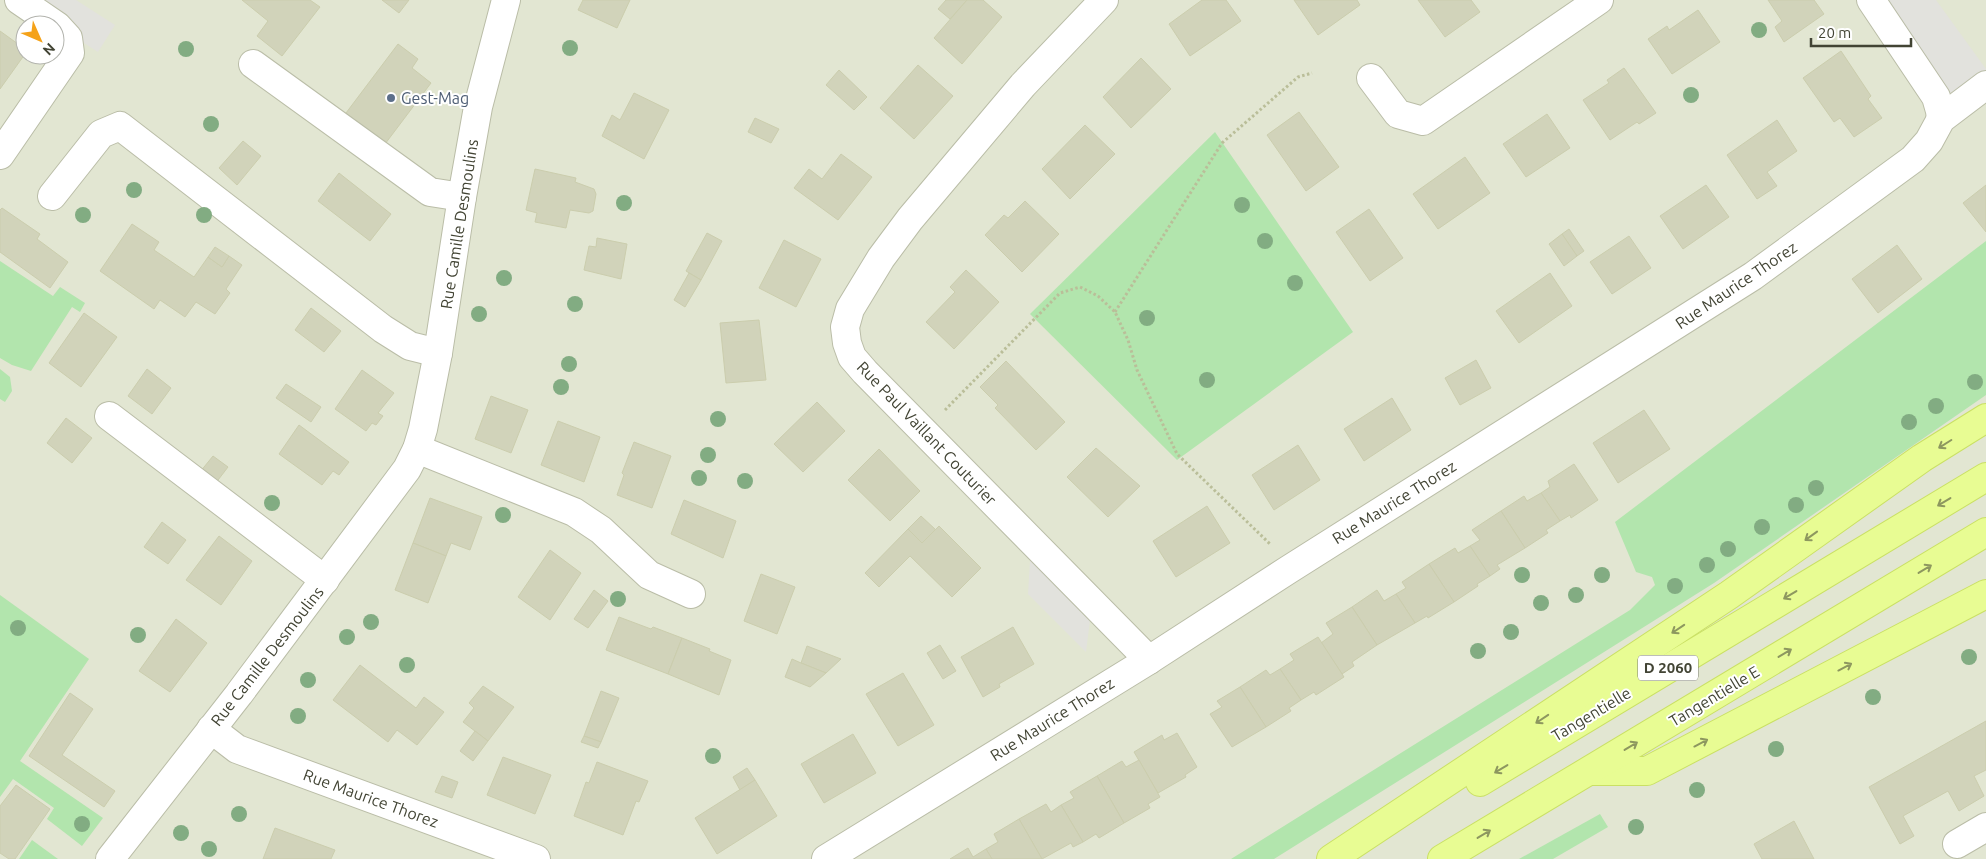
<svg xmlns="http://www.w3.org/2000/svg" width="1986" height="859" font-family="Ubuntu,sans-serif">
  <rect width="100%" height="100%" fill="#eff2e4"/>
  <path fill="#e2e6d2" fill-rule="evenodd" d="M 0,0 L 1986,0 L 1986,859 L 0,859 ZM 25,25 L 55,25 L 55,55 L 25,55 Z"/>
  <g fill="#b2e5ad">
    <polygon points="1215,132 1353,332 1177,460 1030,314"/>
    <polygon points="1986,241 1986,395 1714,583 1274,859 1231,859 1630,610 1655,585 1652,577 1636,572 1615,522"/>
    <polygon points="0,261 53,296 60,287 85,303 80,312 72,307 31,371 12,365 0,358"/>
    <polygon points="0,369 10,377 12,391 5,402 0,399"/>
    <polygon points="0,595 89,659 20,761 103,818 82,846 47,819 54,808 13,779 0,797"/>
    <polygon points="1600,814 1608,827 1553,859 1519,859"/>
    <polygon points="32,840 58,859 19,859"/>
  </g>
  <g fill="#e2e2dd">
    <polygon points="26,0 76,0 115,25 98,52 57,26"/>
    <polygon points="1869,0 1936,0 1986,69 1986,81 1940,111"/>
    <polygon points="1041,551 1100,611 1090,620 1086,652 1028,594 1030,561"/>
  </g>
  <g fill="#d1d3ba" stroke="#cbcdad">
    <polygon points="242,0 310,0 320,7 282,56 257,36 268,21"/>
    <polygon points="382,0 409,0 399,13"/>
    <polygon points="583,0 630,0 617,28 578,10"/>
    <polygon points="946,0 967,0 950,19 938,9"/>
    <polygon points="967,0 983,0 1002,17 962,64 934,38"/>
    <polygon points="1202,0 1226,0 1241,21 1190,56 1169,24"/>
    <polygon points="1294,0 1357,0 1360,5 1318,35"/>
    <polygon points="1418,0 1471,0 1480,12 1445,37"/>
    <polygon points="1768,0 1814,0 1824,14 1784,42 1775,27 1782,21"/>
    <polygon points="1698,10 1720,42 1672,74 1648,39 1667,26 1669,30"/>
    <polygon points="0,31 25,49 25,54 0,89"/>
    <polygon points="398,44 418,59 412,68 431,83 385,144 346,113"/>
    <polygon points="1841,51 1871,96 1868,99 1882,118 1854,137 1840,118 1834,122 1803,78"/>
    <polygon points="1141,58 1171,89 1131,128 1103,97"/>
    <polygon points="918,65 953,96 914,139 880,108"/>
    <polygon points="1624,68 1656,113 1639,124 1637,122 1610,140 1583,100 1609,83 1607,80"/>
    <polygon points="839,70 867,97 854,110 826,85"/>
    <polygon points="634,93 669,110 644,159 602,136 612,115 620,120"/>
    <polygon points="1299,112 1339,167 1306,191 1267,135"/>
    <polygon points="1547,114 1570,148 1526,177 1503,144"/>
    <polygon points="755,118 779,129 771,143 748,132"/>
    <polygon points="1777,120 1797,151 1767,172 1777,186 1757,199 1727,155"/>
    <polygon points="1085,125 1115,154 1070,199 1042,169"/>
    <polygon points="243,141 261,156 237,185 219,168"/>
    <polygon points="841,154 872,177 838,220 794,188 809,169 822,179"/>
    <polygon points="1465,157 1490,193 1438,229 1413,194"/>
    <polygon points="535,169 576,178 575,182 594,189 596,194 593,211 589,213 570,210 566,228 535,222 537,213 526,210"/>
    <polygon points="339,173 391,214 370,241 318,201"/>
    <polygon points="1706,185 1729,217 1683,249 1660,216"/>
    <polygon points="1986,185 1986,232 1963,203"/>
    <polygon points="1025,201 1059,234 1022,272 985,235 1004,215 1008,218"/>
    <polygon points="2,208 40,234 37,239 68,262 50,288 0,252 0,210"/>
    <polygon points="1369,209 1403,258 1370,281 1336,232"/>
    <polygon points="132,224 159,242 154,250 194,277 208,257 222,267 229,256 242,265 226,289 230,293 215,314 196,302 185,317 160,300 154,309 100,271"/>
    <polygon points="1569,229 1584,251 1577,256 1562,234"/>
    <polygon points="707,233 722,241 701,280 686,271"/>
    <polygon points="1562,234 1577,256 1564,266 1549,244"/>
    <polygon points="1629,236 1651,268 1612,294 1590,262"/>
    <polygon points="597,238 627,244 621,279 584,270 589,246 596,247"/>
    <polygon points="784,240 821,259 796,307 759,288"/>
    <polygon points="1897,245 1922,279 1878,313 1852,279"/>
    <polygon points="215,247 229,256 222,267 208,257"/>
    <polygon points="966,270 999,302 954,349 926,322 955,292 950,287"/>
    <polygon points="689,273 701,280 685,307 674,300"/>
    <polygon points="1550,273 1572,306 1519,343 1496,311"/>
    <polygon points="311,308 341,331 324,352 295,330"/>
    <polygon points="84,313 117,337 81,387 49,363"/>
    <polygon points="759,320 766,380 726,383 720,323"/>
    <polygon points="1476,360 1491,388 1460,405 1445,378"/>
    <polygon points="1006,361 1065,422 1036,450 995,408 998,405 980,387"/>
    <polygon points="147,369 171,388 152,414 128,396"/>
    <polygon points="362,370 394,393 378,413 383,416 376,425 372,423 366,431 335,409"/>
    <polygon points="286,384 321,407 311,422 276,398"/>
    <polygon points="491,396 528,410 511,453 475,439"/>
    <polygon points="1392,398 1411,430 1364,461 1344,429"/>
    <polygon points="817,402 845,431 803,472 774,444"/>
    <polygon points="1644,410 1670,449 1618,483 1593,443"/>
    <polygon points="66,418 92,438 72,463 47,443"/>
    <polygon points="558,421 600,437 584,482 541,465"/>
    <polygon points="299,425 349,462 339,475 333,471 322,485 279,454"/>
    <polygon points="634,442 671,456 652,508 617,495 624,475 622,473"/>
    <polygon points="1298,445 1320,480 1274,510 1252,475"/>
    <polygon points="1096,448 1140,486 1108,517 1067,477"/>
    <polygon points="879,449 920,491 890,521 848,480"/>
    <polygon points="213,456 228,467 215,484 200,472"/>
    <polygon points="1574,464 1598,500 1571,518 1570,515 1560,521 1541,493 1550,487 1548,481"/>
    <polygon points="1541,493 1560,521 1546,530 1548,533 1525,548 1501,511 1524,496 1527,501"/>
    <polygon points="430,498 482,517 470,550 451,543 446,556 413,543"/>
    <polygon points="684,500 736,521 723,558 671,534"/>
    <polygon points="1207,506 1230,543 1176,577 1153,541"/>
    <polygon points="1501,511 1525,548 1497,565 1500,569 1490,576 1470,546 1480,540 1472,530"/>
    <polygon points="921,516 936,530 922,543 908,529"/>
    <polygon points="162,522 186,540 168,564 144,547"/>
    <polygon points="939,526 981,568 952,597 910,556 879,587 865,573 908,529 922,543"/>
    <polygon points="219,536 252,561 221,605 186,580"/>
    <polygon points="413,543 446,556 428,603 395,590"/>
    <polygon points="1470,546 1490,576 1477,584 1478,586 1454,602 1429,564 1455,548 1458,553"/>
    <polygon points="550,550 581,573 550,620 518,597"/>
    <polygon points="1429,564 1454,602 1428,618 1427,616 1415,623 1396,594 1406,588 1402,582"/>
    <polygon points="761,574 795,587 777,634 744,621"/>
    <polygon points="594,590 608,601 588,628 574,619"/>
    <polygon points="1377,590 1384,601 1396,594 1415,623 1377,645 1352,607"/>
    <polygon points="1352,607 1377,645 1352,662 1354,666 1342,674 1321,643 1333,634 1326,623"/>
    <polygon points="619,617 651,629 653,627 682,638 668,674 606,650"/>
    <polygon points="176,619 207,643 170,692 139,671"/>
    <polygon points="1013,627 1034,664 999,684 1000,687 983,697 961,657"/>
    <polygon points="1318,637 1344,677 1316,695 1314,692 1301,700 1280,669 1294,660 1290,654"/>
    <polygon points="682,638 710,649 709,651 731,660 719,695 668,674"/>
    <polygon points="940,645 956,671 943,679 927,653"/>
    <polygon points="807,646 841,659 826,673 801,663"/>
    <polygon points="792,659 801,663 826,673 810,687 785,677"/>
    <polygon points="360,665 416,708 424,697 444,712 417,745 397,730 388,742 333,700"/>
    <polygon points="1280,669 1301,700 1289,708 1291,711 1266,727 1240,687 1266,670 1270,675"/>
    <polygon points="903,673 934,725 898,746 866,694"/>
    <polygon points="483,686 514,707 488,741 463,722 474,708 469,703"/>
    <polygon points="1240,687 1266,727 1232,747 1210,714 1222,707 1217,701"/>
    <polygon points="601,691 619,698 601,742 584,736"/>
    <polygon points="70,693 93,709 62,755 115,791 104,807 29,756"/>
    <polygon points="1986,721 1986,770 1974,776 1984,796 1959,811 1948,791 1903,816 1914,836 1900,844 1869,787"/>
    <polygon points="475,731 488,741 473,761 460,751"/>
    <polygon points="1177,733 1197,767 1185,775 1186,777 1158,793 1134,752 1162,735 1164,740"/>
    <polygon points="853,734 876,773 824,803 801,764"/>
    <polygon points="584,736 601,742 598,748 581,742"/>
    <polygon points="503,757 551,775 535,814 487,795"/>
    <polygon points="1139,760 1160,797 1148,804 1150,808 1124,823 1097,776 1122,761 1126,767"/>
    <polygon points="597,762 648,781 639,802 636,801 623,835 574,816 586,782 589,783"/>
    <polygon points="747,768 755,780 740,790 733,777"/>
    <polygon points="442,776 458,782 452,798 435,792"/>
    <polygon points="1097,776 1124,823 1099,838 1096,834 1083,842 1061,805 1074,798 1070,792"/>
    <polygon points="755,780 777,816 717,854 695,818"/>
    <polygon points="16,785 50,809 15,859 9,859 0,853 0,806"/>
    <polygon points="1046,804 1051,812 1061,805 1083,842 1073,847 1071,843 1042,859 1019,819"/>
    <polygon points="1019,819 1042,859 992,859 986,849 998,842 994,834"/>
    <polygon points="1794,821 1814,859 1762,859 1754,844"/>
    <polygon points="275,828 335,850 331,859 263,859"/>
    <polygon points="968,848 973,857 986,849 992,859 950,859"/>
  </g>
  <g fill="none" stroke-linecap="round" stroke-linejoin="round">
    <defs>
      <g id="minor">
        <polyline points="1104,0 1023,85 910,219 881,258 850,309 845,327 847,343 852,357 865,372 1149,660"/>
        <polyline points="1871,0 1936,97 1940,111 1941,119"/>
        <polyline points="253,64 430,192 462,197"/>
        <polyline points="1371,78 1398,114 1423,121 1599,0"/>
        <polyline points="0,155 70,53 68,38 57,26 19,0"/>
        <polyline points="52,196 101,134 120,126 383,329 410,346 438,353"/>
        <polyline points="109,416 325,580"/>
        <polyline points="417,449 574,512 601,530 649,575 691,594"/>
        <polyline points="211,729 237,749 536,859"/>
        <polyline points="1957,844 1986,827"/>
        <polyline points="110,859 239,694 407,469 417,449 423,429 438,353 462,197 478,107 506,0"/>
        <polyline points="826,859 1149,660 1288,570 1753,276 1913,159 1929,141 1941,119 1986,85"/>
      </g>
      <g id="major">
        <polyline points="1590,771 1647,771 1986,594"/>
        <polyline points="1480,782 1986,477"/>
        <polyline points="1331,859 1729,595 1922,458 1986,418"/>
        <polyline points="1442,859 1986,532"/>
      </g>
    </defs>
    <use href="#minor" stroke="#babda7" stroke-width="30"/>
    <use href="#major" stroke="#cae064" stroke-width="30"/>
    <g stroke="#babe99" stroke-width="3" stroke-dasharray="2.5 2.5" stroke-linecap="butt">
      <polyline points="1115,312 1222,143 1298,77 1312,73"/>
      <polyline points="945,410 1060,293 1080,287 1098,296 1115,312 1128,340 1137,370 1177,454 1270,544"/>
    </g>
    <use href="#minor" stroke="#fff" stroke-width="28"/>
    <use href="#major" stroke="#e8fc93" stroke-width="28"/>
  </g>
  <g fill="#82ac82">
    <circle cx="1759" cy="30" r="8"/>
    <circle cx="570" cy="48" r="8"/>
    <circle cx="186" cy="49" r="8"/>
    <circle cx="1691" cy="95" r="8"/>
    <circle cx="211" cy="124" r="8"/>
    <circle cx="134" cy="190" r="8"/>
    <circle cx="624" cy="203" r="8"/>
    <circle cx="1242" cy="205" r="8"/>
    <circle cx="83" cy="215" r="8"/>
    <circle cx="204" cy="215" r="8"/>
    <circle cx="1265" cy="241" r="8"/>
    <circle cx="504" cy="278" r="8"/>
    <circle cx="1295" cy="283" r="8"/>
    <circle cx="575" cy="304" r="8"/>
    <circle cx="479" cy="314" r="8"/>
    <circle cx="1147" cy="318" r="8"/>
    <circle cx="569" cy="364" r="8"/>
    <circle cx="1207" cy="380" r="8"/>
    <circle cx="1975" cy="382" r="8"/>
    <circle cx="561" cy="387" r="8"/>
    <circle cx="1936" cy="406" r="8"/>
    <circle cx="718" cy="419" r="8"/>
    <circle cx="1909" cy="422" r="8"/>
    <circle cx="708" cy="455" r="8"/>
    <circle cx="699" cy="478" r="8"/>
    <circle cx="745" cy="481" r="8"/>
    <circle cx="1816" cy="488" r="8"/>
    <circle cx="272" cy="503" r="8"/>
    <circle cx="1796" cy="505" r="8"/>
    <circle cx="503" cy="515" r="8"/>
    <circle cx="1762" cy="527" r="8"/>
    <circle cx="1728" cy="549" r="8"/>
    <circle cx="1707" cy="565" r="8"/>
    <circle cx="1522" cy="575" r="8"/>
    <circle cx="1602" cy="575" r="8"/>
    <circle cx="1675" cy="586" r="8"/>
    <circle cx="1576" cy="595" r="8"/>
    <circle cx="618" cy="599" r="8"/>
    <circle cx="1541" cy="603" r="8"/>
    <circle cx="371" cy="622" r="8"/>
    <circle cx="18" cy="628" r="8"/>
    <circle cx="1511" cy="632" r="8"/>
    <circle cx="138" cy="635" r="8"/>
    <circle cx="347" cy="637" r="8"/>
    <circle cx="1478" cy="651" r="8"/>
    <circle cx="1969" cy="657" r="8"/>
    <circle cx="407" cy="665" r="8"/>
    <circle cx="308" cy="680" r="8"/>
    <circle cx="1873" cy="697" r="8"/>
    <circle cx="298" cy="716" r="8"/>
    <circle cx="1776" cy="749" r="8"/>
    <circle cx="713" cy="756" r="8"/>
    <circle cx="1697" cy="790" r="8"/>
    <circle cx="239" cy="814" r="8"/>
    <circle cx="82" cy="824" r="8"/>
    <circle cx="1636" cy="827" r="8"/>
    <circle cx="181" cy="833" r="8"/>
    <circle cx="209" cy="849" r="8"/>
  </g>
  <defs><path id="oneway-shaft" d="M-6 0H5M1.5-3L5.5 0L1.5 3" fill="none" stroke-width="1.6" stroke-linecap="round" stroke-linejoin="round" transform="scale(1.25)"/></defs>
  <g stroke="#8d975f">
    <use href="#oneway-shaft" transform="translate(1945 444) rotate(148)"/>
    <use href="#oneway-shaft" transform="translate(1944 502) rotate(149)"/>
    <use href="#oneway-shaft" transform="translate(1811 536) rotate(144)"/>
    <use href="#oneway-shaft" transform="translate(1925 569) rotate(-31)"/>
    <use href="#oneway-shaft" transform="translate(1790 595) rotate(149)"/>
    <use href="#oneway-shaft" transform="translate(1678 629) rotate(146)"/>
    <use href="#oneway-shaft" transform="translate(1785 653) rotate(-31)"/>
    <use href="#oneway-shaft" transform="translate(1845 667) rotate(-28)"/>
    <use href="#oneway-shaft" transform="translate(1542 719) rotate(146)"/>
    <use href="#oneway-shaft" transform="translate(1701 743) rotate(-28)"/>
    <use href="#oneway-shaft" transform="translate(1631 746) rotate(-31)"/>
    <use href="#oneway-shaft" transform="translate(1501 769) rotate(149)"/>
    <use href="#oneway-shaft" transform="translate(1484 834) rotate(-31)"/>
  </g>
  <circle fill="#5c6f8a" stroke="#fff" stroke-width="2" cx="391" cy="98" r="5"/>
  <g text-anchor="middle" stroke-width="4" stroke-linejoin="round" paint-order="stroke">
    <rect fill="#fff" stroke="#7b7c71" stroke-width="1" x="1638" y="655.5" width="60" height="25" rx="4"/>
    <g font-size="15" font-weight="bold" fill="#424434">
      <text x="1668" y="673">D 2060</text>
    </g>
    <g font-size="16" fill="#4e5e75" stroke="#fff" text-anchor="start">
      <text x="401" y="104">Gest-Mag</text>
    </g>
    <g font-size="16" fill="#424434" stroke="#fff">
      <text transform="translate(459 224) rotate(-81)" y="6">Rue Camille Desmoulins</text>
      <text transform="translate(1736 285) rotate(-34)" y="6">Rue Maurice Thorez</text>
      <text transform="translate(927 433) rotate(46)" y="6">Rue Paul Vaillant Couturier</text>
      <text transform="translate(1394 502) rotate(-32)" y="6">Rue Maurice Thorez</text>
      <text transform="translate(267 656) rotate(-52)" y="6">Rue Camille Desmoulins</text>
      <text transform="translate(1714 696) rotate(-31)" y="6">Tangentielle E</text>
      <text transform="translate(1591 714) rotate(-31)" y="6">Tangentielle</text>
      <text transform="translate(1052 719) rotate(-32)" y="6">Rue Maurice Thorez</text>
      <text transform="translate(371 798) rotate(20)" y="6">Rue Maurice Thorez</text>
    </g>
  </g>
  <g transform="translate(40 40) rotate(135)"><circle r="24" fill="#ffffff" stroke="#b3b4ae"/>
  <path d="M0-4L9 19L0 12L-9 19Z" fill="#f5a218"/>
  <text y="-8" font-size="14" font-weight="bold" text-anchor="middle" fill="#424434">N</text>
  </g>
  <path d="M1811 38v8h100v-8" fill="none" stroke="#424434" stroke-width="2.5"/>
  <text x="1818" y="38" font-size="15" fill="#424434" stroke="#ffffff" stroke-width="4" paint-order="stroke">20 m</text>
</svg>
